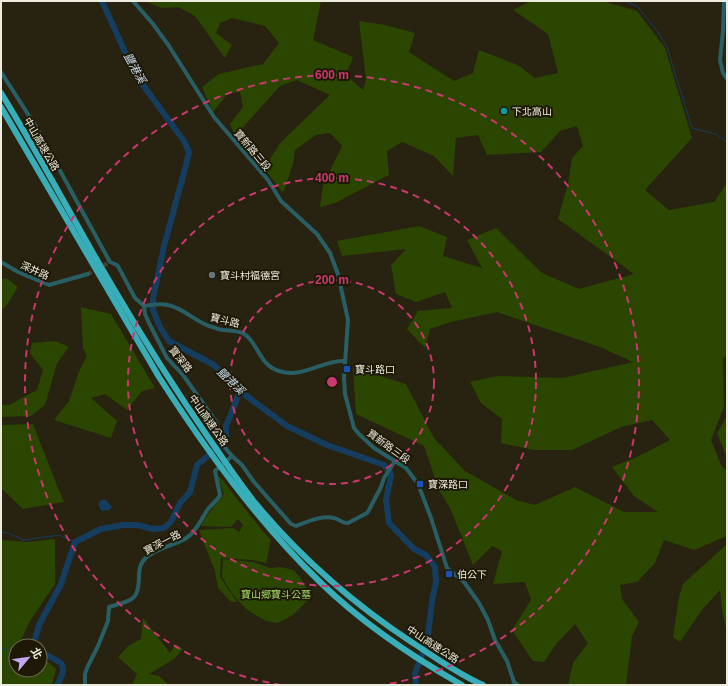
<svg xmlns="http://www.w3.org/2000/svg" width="728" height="686" font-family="Helvetica,'Noto Sans TC',sans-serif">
  <rect width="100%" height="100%" fill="#272310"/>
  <g fill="#2b4600">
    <polygon points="145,1 321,1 313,40 353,57 346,75 363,90 366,80 359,21 385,25 415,33 409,52 454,81 473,73 479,50 518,65 535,78 558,73 548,34 513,10 531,1 602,1 637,11 665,48 692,138 645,190 669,210 714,202 727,183 727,356 723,358 724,407 711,440 721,465 727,471 727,536 694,550 664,540 655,563 637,582 620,585 622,599 639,622 632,636 626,685 568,685 573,663 588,643 575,624 557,643 544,662 533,661 512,630 531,600 525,582 493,584 502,551 492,546 473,565 450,508 439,490 424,446 356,414 353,368 406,384 434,438 465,471 516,500 535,505 575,487 624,512 658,512 634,496 612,467 639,456 670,440 652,420 621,427 572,450 534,450 501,443 502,419 481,403 470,382 497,376 563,378 633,362 600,347 497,312 451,322 430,329 425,348 407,329 418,311 452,308 445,292 416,302 396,294 391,265 406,249 342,256 337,241 419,226 447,237 443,256 482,268 467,240 496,228 542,273 579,289 634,274 558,219 568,184 572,158 583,146 577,126 560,131 541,152 487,155 478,135 456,138 453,176 434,156 402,142 387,151 389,175 335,203 320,207 323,185 342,146 330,133 316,135 295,150 293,164 283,193 264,168 281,142 330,95 297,80 280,86 235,136 230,124 243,107 240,92 228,93 213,112 202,87 219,74 263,64 279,43 265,26 232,18 220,23 216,33 232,45 225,58 195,16 178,7 162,8"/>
    <polygon points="6,278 18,287 7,305 1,310 1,280"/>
    <polygon points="81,307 111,314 155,388 142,391 127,410 105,394 91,398 117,421 111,438 54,420 69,401 80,369 87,356 83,348"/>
    <polygon points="55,341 69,347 57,363 45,405 31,416 1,417 1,405 9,405 37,390 43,370 30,353 32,343"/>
    <polygon points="727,416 727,458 717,433"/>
    <polygon points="33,424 58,488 64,502 23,509 1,488 1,425"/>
    <path d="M 217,476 L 220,477 L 261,529 L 271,540 L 266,563 L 252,560 L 221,558 L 220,577 L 237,602 L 231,602 L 218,588 L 215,571 L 199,530 L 233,528 L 239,532 L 243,525 L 238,519 L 231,527 L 201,526 C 206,514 216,505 224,494 Z"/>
    <polygon points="55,539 55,584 30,621 21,640 29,646 16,646 16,670 40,670 40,655 56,669 52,685 1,685 1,540 28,542"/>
    <polygon points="727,544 727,633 722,609 720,590 702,610 680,642 673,637 679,597 683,584"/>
    <polygon points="223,559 253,562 270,568 281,567 293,570 300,577 307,589 309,599 293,615 278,623 266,621 247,610 233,595 222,577"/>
    <polygon points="143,618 170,653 176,644 183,649 174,659 149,674 159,676 169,685 132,685 137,674 118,657 128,646 141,639"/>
  </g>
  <path fill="#153d60" d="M 105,499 L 112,507 L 109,510 L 103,511 C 100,510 98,506 99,502 Z"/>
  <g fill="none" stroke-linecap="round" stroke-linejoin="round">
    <g stroke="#153d60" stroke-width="1">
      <polyline points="625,1 638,7 658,32 667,47 692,128 716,134 727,142"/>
      <polyline points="1,532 8,533 24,540 59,535 75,542"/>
      <polyline points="28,646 34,643"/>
      <polyline points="1,648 16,652"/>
    </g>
    <g stroke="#153d60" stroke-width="6">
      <polyline points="102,1 135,74 184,141 189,152 186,165 164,246 153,299 153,310 160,327 169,341 214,365 240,391 287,426 327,445 384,465 390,472 391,476 386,500 389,523 414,549 426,555 435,567 436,582 432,601 427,643 415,673 416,685"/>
      <polyline points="35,646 34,643 39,625 61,584 75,542 101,529 123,525 137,525 153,529 164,528 171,522 180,503 190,492 197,465 224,443 226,440 226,426 240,391"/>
      <path d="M 40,651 L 61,663 C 66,671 61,677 57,685"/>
    </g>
    <polyline stroke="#45412f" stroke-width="4" stroke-dasharray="4 2" stroke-linecap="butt" points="88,274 110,262"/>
    <g stroke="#295f64" stroke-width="4">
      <polyline points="133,1 153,24 169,46 214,117 268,180 281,201 317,234 330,253 338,274 348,320 344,378 345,394 354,428 359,434 374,448 406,468 418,484 431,518 447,568 464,582 479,603 488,620 495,640 507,661 514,682 518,685"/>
      <polyline points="724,1 723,31 720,60 723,73 727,79"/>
      <polyline points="1,72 35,125 110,262 117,265 119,268 135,298 144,306"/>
      <path d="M 1,262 L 18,272 L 49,285 C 62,281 75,278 88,274"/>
      <path d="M 144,306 L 145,314 L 149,323 L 167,358 L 183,375 L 217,423 L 218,439 L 232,456 L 242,465 L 254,482 L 291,524 L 296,526 C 307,522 322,515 334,518 C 339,519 343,524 348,523 L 367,513 L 369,510 L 381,487 L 384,478 L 395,461"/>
      <path d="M 144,306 C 152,305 160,303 168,305 C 183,308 195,321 209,326 C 214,327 219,330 224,330 C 232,331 240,330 247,336 C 259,347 261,366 279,371 C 303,379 322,360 344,361"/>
      <path d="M 85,685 L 85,674 L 87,668 L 98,646 L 108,621 L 109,607 C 131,600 139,602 139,576 C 139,571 140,565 143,561 C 150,551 170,546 181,541 C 195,535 200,521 208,509 C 212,504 217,501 220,495 L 215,471 L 232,456"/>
    </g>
    <g stroke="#39adb8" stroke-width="6">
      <path d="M 1,93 C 41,157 75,224 114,289 C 144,340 175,389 208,437 C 224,460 239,483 256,504 C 301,558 355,605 413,643 C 436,658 458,674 483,685"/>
      <path d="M 1,107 L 159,377 C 206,450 258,522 320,582 C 362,623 411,656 462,685"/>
    </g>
  </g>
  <g fill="none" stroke="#c9386f" stroke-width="2" stroke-dasharray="7 5">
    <circle cx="332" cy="382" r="102"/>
    <circle cx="332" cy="382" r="204"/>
    <path d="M281 685A307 307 0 1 1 383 685"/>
  </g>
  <circle fill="#0f9aa8" stroke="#1e1907" stroke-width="1.5" cx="504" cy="111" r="4"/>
  <circle fill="#6b7280" stroke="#1e1907" stroke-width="1.5" cx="212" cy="275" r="4"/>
  <g fill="#1a4fb4" stroke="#1e1907" stroke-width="1.5">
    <rect x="343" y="365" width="8" height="8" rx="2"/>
    <rect x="416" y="480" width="8" height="8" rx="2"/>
    <rect x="445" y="570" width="8" height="8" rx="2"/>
  </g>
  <g text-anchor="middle" stroke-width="4" stroke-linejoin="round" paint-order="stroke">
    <g font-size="10" fill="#eeebdf" stroke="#1e1907" text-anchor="start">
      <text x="512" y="115">下北高山</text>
      <text x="220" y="279">寶斗村福德宮</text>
      <text x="355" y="373">寶斗路口</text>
      <text x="428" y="488">寶深路口</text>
      <text x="457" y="578">伯公下</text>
    </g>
    <g font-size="10" fill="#eeebdf" stroke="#1e1907">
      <text transform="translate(42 144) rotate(60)" y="4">中山高速公路</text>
      <text transform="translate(253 150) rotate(50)" y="4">寶新路三段</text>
      <text transform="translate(35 270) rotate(23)" y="4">深井路</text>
      <text transform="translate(225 320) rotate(14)" y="4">寶斗路</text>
      <text transform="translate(181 359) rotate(52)" y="4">寶深路</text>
      <text transform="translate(209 420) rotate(55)" y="4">中山高速公路</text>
      <text transform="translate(389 446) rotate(36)" y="4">寶新路三段</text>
      <text transform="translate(162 542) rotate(-27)" y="4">寶深一路</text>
      <text transform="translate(433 644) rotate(33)" y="4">中山高速公路</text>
    </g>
    <g font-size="10" fill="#a3d965" stroke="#1e1907">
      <text x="276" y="598">寶山鄉寶斗公墓</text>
    </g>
    <g font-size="11" font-style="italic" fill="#cddff1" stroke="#1e1907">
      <text transform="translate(135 68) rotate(61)" y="4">鹽港溪</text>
      <text transform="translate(231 381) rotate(44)" y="4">鹽港溪</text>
    </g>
  </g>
  <circle cx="332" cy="382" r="6" fill="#c9386f" stroke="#1e1907" stroke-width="2"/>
  <g font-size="12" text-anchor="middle" font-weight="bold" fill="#c9386f" stroke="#1e1907" stroke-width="4" stroke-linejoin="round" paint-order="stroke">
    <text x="332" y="79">600 m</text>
    <text x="332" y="182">400 m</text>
    <text x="332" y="284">200 m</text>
  </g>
  <rect width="728" height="686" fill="none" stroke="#eeebdf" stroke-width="4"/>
  <g transform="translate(28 658) rotate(61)"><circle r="19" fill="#1e1907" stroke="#716d5d"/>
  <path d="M0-3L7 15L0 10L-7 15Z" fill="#c4a7f1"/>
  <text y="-6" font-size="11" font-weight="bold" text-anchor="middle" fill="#eeebdf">北</text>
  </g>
</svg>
